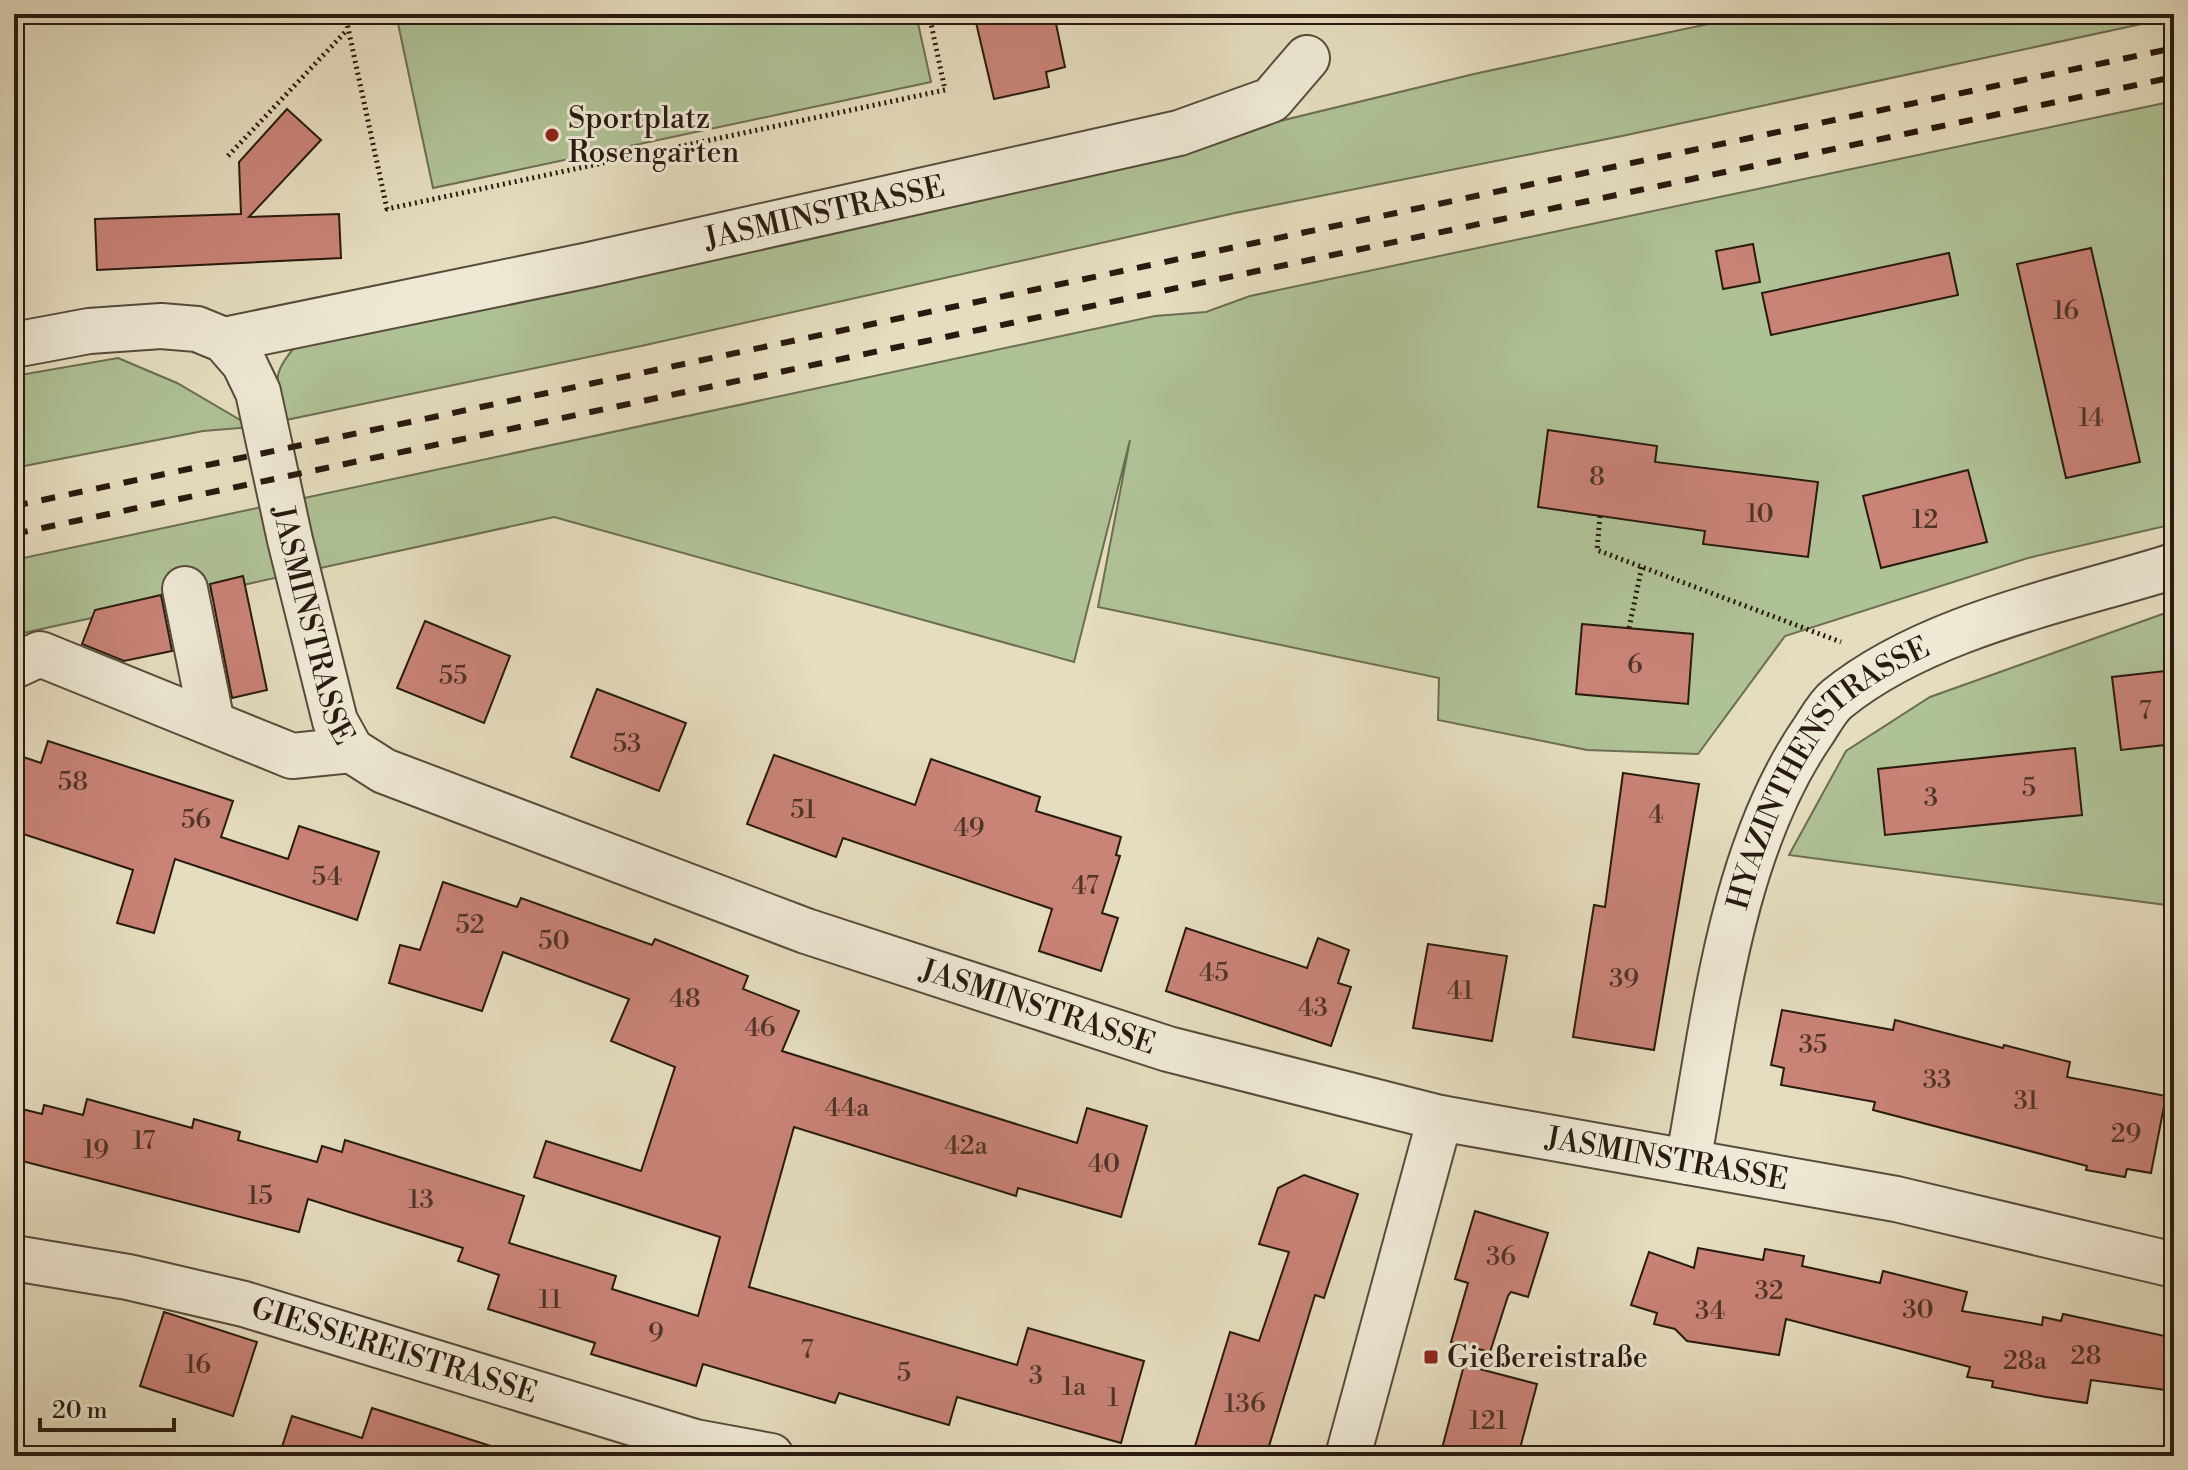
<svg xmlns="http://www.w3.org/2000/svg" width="2188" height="1470" font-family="'Libre Bodoni',serif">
  <rect width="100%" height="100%" fill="#e5ddbf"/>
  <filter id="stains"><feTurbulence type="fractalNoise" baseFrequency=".0025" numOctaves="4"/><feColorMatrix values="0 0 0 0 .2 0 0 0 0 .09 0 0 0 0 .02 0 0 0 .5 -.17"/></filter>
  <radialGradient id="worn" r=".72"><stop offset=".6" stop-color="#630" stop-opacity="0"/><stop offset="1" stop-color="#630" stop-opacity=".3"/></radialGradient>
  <g fill="#afc296" stroke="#6c6e53" stroke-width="2">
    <polygon points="396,14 916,14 931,82 433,188"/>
    <path d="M 1755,14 L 2174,14 L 2174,17 L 1622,136 L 1235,213 L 641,346 L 286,420 C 275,380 270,374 300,341 L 1189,143 L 1474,74 Z"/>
    <polygon points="2174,101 2174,524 2028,558 1785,636 1698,754 1587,750 1438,720 1439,678 1098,607 1130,440 1074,662 554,517 14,635 14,560 1155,316 1206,312 1250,296"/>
    <polygon points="118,358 177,383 252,427 203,431 14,468 14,376"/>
    <polygon points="2174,610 2174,906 1789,855 1846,751 1930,697"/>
  </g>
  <g fill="#c98377" stroke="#281a10" stroke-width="2">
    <polygon points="974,14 1054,14 1065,67 1046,72 1049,87 994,99"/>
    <polygon points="287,109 321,140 249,217 339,214 341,258 97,270 95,219 241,214 239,162"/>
    <polygon points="1753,244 1760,282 1723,289 1716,251"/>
    <polygon points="2091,248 2140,462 2066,478 2017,264"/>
    <polygon points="1949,253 1958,295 1771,335 1762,293"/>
    <polygon points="1548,430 1657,446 1655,462 1818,482 1808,557 1703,544 1705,531 1538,507"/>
    <polygon points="1968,470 1987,542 1881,568 1863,496"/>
    <polygon points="243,576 267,690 232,698 210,584"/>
    <polygon points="161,595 172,651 124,661 82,644 95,610"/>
    <polygon points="425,621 510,656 484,723 397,688"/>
    <polygon points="1582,624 1693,634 1688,704 1576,694"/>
    <polygon points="2174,670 2174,744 2121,750 2112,677"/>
    <polygon points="597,689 686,723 659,791 571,757"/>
    <polygon points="48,741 233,801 221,837 288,859 299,826 379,852 357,920 175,859 154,933 117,923 133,870 14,831 14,754 41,763"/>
    <polygon points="2075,748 2082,815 1885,835 1878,769"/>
    <polygon points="774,755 915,805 931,759 1040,797 1036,811 1121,837 1116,855 1120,856 1102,913 1118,918 1101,971 1039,951 1052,909 843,838 836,857 747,824"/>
    <polygon points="1623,773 1699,784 1654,1050 1573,1037 1594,905 1605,907"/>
    <polygon points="443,882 517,907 521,898 652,945 655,939 748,976 743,989 799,1011 782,1051 1077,1143 1087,1108 1147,1126 1121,1217 1018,1188 1016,1196 794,1127 749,1287 1017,1365 1028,1328 1144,1361 1121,1443 957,1397 949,1425 839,1393 835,1403 703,1364 696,1386 591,1354 595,1343 488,1309 499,1275 458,1261 463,1248 308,1199 299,1232 14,1159 14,1107 42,1114 44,1105 83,1115 87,1099 192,1128 194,1119 240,1132 238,1140 317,1162 322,1146 342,1152 345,1140 524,1196 509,1243 616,1276 612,1289 698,1316 720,1237 534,1177 546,1141 641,1171 675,1067 611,1041 629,999 503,952 482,1011 389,983 400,945 420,950"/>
    <polygon points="1186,928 1307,968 1318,938 1349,950 1338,983 1351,987 1331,1046 1166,991"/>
    <polygon points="1428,944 1507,956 1492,1041 1413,1028"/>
    <polygon points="1782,1010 1893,1030 1895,1020 2003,1048 2004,1045 2070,1062 2067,1077 2166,1096 2151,1173 2127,1169 2125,1177 2086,1170 2087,1166 1873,1110 1875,1102 1781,1085 1784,1068 1771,1065"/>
    <polygon points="1304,1175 1358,1194 1324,1298 1315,1295 1266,1456 1192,1456 1230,1332 1259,1341 1289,1252 1259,1244 1278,1188"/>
    <polygon points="1475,1211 1548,1233 1528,1297 1511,1292 1508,1296 1490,1352 1451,1342 1468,1283 1455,1279"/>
    <polygon points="1698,1248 1763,1260 1765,1249 1804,1256 1802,1266 1880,1283 1883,1271 1967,1292 1962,1311 2042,1325 2043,1317 2061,1321 2063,1314 2174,1338 2174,1391 2091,1380 2087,1403 2046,1397 1992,1387 1993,1381 1967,1377 1970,1367 1786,1319 1779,1355 1687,1341 1675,1329 1654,1324 1657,1313 1631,1305 1649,1252 1694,1268"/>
    <polygon points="164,1312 257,1342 233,1416 140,1386"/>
    <polygon points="1464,1365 1537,1384 1518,1456 1440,1456"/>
    <polygon points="372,1408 497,1448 496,1456 279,1456 292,1416 362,1438"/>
  </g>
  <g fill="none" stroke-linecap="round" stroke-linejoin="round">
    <defs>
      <g id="minor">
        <path id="s1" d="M 224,340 L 589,265 L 1179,133 L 1271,100 L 1307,58"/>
        <path id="s2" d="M 14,345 L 89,331 L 161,326 L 197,329 L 224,340 L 244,363 L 258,392 L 290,540 L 335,721 L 351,750 L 384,771 L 806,931 L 1168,1049 L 1440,1118 L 1896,1199 L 2174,1265"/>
        <polyline points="185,589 212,723"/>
        <polyline points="14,666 40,654 292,756 351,750"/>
        <path id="s3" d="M 1688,1162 C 1714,1022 1730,853 1812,733 C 1819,723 1827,707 1837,699 C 1927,626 2065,600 2174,566"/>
        <path id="s4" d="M 14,1258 L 128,1277 L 244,1304 L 695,1442 L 771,1456"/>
        <polyline points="1348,1456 1440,1118"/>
      </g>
    </defs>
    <use href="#minor" stroke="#574b3c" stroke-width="48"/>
    <g stroke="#281a10" stroke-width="5" stroke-dasharray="2 4" stroke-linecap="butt">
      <polyline points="345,14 387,209 945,90 929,14"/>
      <polyline points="228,156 347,30"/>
      <polyline points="1600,516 1597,550 1841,642"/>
      <polyline points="1629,628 1642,566"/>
    </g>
    <use href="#minor" stroke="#eee9d5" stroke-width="44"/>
    <g stroke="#281a10" stroke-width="6" stroke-dasharray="14 14" stroke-linecap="butt">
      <polyline points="14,506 2174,48"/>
      <polyline points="14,534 2174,77"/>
    </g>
  </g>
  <g fill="#8f2418" stroke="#eee9d5" stroke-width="3">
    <circle cx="552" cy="135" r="8"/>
    <rect x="1423" y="1349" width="16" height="16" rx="4"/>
  </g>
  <g text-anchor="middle" stroke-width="6" stroke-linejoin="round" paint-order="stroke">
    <g font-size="26" fill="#50342a">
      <text x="2066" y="319">16</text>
      <text x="2091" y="426">14</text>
      <text x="1597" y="485">8</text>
      <text x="1760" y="522">10</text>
      <text x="1925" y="528">12</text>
      <text x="1635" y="673">6</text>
      <text x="453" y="684">55</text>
      <text x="2145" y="719">7</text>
      <text x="627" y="752">53</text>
      <text x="73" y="790">58</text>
      <text x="2029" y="796">5</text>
      <text x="1931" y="806">3</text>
      <text x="803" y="818">51</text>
      <text x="1656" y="823">4</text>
      <text x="196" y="828">56</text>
      <text x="969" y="836">49</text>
      <text x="327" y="885">54</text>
      <text x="1085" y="894">47</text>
      <text x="470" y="933">52</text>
      <text x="554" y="949">50</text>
      <text x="1214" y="981">45</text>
      <text x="1624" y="987">39</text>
      <text x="1460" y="999">41</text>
      <text x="685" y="1007">48</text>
      <text x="1313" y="1016">43</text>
      <text x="760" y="1036">46</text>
      <text x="1813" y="1053">35</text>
      <text x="1937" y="1088">33</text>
      <text x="2026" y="1109">31</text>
      <text x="847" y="1116">44a</text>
      <text x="2126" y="1142">29</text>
      <text x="144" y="1149">17</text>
      <text x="966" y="1154">42a</text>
      <text x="96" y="1158">19</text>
      <text x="1104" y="1172">40</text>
      <text x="260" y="1204">15</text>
      <text x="421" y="1208">13</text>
      <text x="1501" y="1265">36</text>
      <text x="1769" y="1299">32</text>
      <text x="550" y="1308">11</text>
      <text x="1918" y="1318">30</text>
      <text x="1710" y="1319">34</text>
      <text x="656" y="1341">9</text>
      <text x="807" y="1358">7</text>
      <text x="2086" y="1364">28</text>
      <text x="2025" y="1369">28a</text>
      <text x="198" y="1373">16</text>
      <text x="904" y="1381">5</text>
      <text x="1036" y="1384">3</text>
      <text x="1074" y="1395">1a</text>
      <text x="1113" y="1406">1</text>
      <text x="1245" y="1412">136</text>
      <text x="1488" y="1429">121</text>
    </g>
    <g font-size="30" fill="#281a10" stroke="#eee9d5" text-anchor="start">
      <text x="568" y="128">Sportplatz<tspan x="568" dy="34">Rosengarten</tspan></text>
      <text x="1447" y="1367">Gießereistraße</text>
    </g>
    <g font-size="30" fill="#281a10" stroke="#eee9d5">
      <text dy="10" stroke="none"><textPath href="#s1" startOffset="614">JASMINSTRASSE</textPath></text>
      <text dy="10" stroke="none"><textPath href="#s2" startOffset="516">JASMINSTRASSE</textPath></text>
      <text dy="10" stroke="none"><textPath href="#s3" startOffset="428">HYAZINTHENSTRASSE</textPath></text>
      <text dy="10" stroke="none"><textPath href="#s2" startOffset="1382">JASMINSTRASSE</textPath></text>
      <text dy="10" stroke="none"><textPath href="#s2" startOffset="2030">JASMINSTRASSE</textPath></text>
      <text dy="10" stroke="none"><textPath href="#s4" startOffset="392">GIESSEREISTRASSE</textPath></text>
    </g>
  </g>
  <rect width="2188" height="1470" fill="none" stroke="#e5ddbf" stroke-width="48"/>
  <rect x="16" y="16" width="2156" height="1438" fill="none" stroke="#281a10" stroke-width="4"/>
  <rect x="24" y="24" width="2140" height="1422" fill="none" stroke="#281a10" stroke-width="2"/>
  <path d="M40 1418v12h134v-12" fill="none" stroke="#281a10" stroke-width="4"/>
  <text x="52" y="1418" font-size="24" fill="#281a10" stroke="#eee9d5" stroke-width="6" paint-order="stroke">20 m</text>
  <rect width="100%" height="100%" filter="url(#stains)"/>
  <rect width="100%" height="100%" fill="url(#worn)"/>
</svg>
